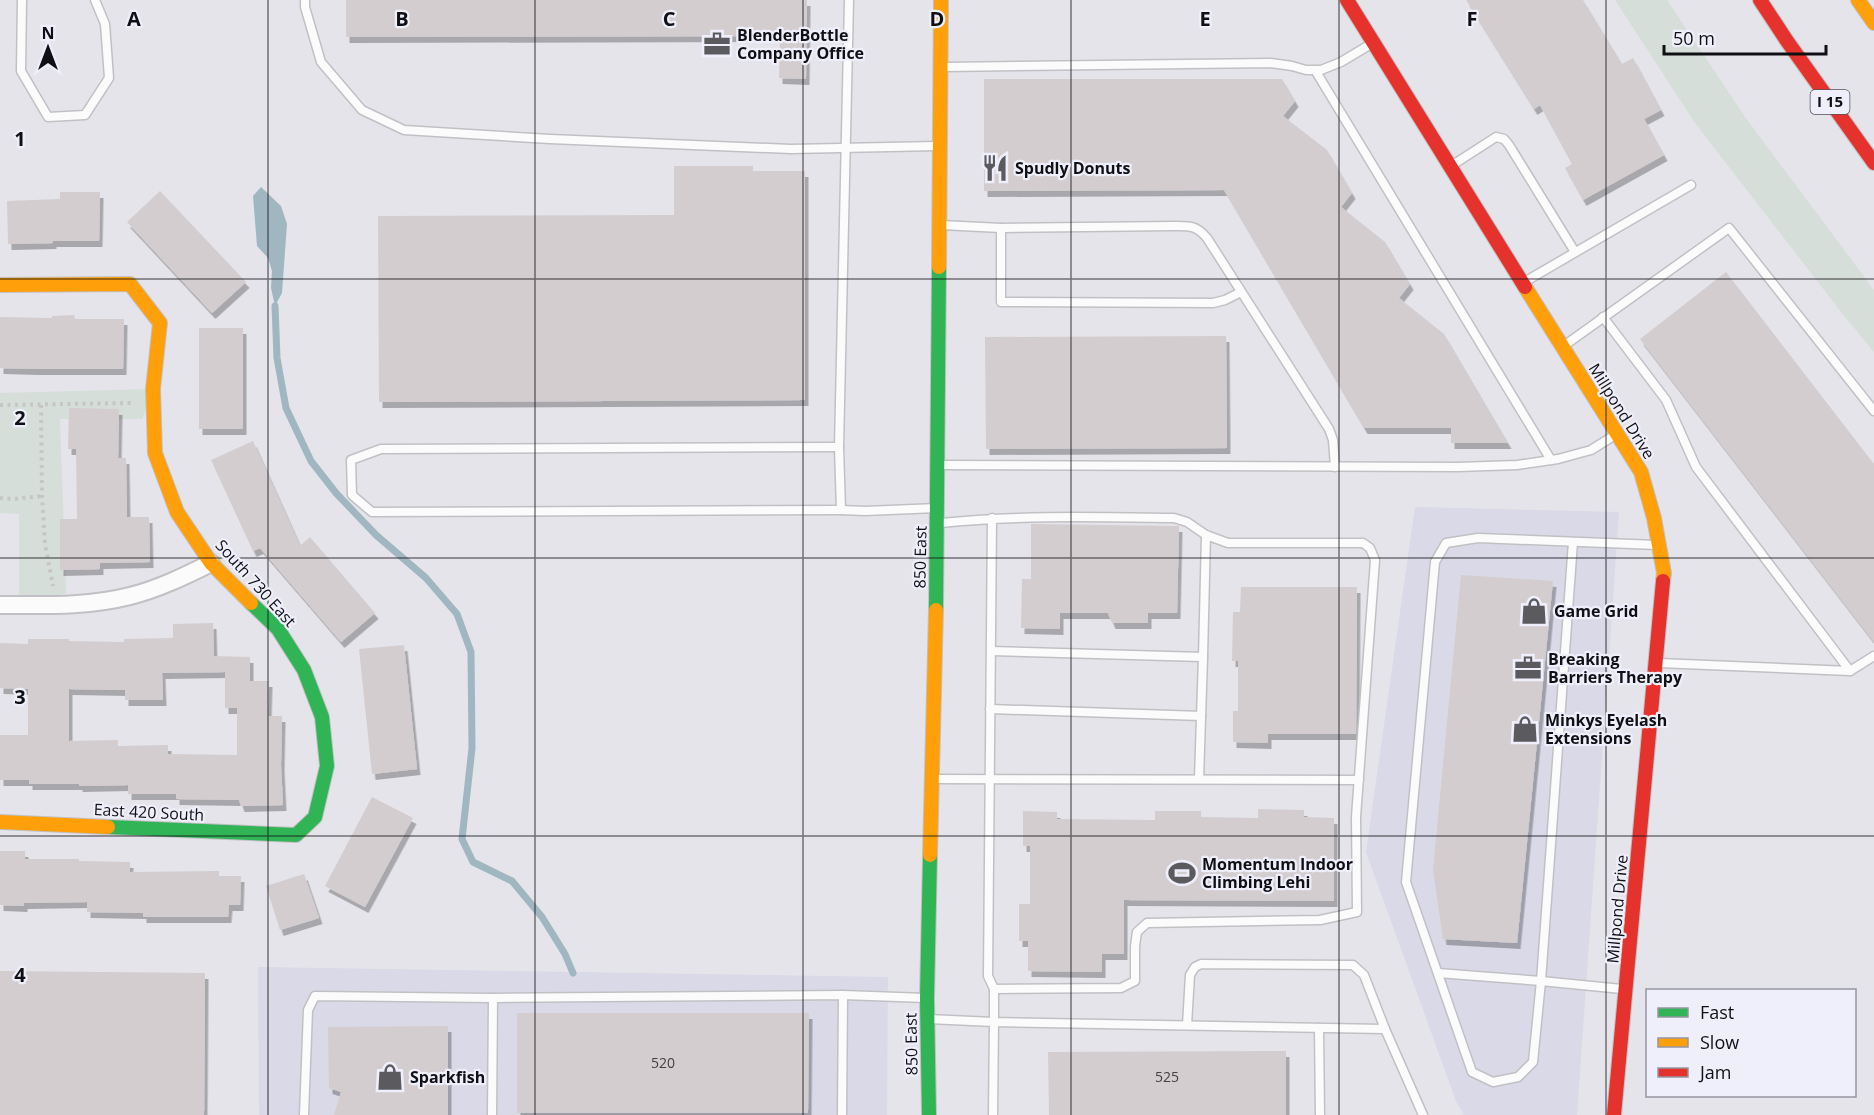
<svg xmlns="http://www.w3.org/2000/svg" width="1874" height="1115" font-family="'Open Sans',sans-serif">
  <defs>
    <filter id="shadow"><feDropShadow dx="3.5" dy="6" stdDeviation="0" flood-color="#0004"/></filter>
  </defs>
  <rect width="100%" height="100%" fill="#e4e4ea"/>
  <g fill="#d9d9e7">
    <polygon points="1415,507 1619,512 1577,1115 1464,1115 1456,1101 1366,852"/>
    <polygon points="258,967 888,977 887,1115 259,1115"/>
  </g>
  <g fill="#d5ded9">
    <polygon points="1615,0 1667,0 1745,117 1874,290 1874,352 1845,317 1695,123"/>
    <polygon points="153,389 142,419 60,419 66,593 19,605 19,514 0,513 0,393"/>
  </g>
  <polygon fill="#a0b7c2" points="261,187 281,206 287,224 282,293 275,306 271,288 272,271 268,258 257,246 253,196"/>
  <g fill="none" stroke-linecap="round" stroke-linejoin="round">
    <polyline stroke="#a0b7c2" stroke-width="7" points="275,306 277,358 286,408 311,461 336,493 376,535 426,578 457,614 471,652 472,748 462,839 473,862 512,881 542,917 565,954 573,973"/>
  </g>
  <g fill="#d4cdcf" fill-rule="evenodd" filter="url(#shadow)">
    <polygon points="346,0 807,0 806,79 779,78 780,36 346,37"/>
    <polygon points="1466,0 1583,0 1622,64 1633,58 1661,110 1644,119 1664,155 1583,200 1565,168 1572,164 1540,105 1534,109"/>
    <polygon points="984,79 1282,79 1295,101 1283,116 1327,150 1352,193 1341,207 1385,242 1410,284 1399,298 1444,334 1508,443 1451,443 1451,428 1364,428 1224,190 984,191"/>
    <polygon points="674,166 753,166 753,171 805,171 805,400 379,402 378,216 674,215"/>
    <polygon points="160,191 246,282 212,313 127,222"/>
    <polygon points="60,192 100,192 99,241 53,241 53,243 8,244 7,201 60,199"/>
    <polygon points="1726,272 1874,464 1874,642 1640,339"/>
    <polygon points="74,315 75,319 124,319 123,369 34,369 0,368 0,317 52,318 52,316"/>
    <rect x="199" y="328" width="44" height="101"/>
    <polygon points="1226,336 1227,448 986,449 985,337"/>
    <polygon points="69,408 119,409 118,458 126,458 127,517 149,517 150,562 100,563 100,569 60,570 60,519 77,519 76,449 68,449"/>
    <polygon points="253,441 300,546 310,537 375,613 341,642 260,548 253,551 211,460"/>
    <polygon points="1031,524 1179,526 1177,613 1148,613 1148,623 1112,623 1108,613 1060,613 1060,629 1021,628 1022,579 1031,579"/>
    <polygon points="1461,575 1553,581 1517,943 1443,939 1433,870"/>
    <polygon points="1241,587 1357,587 1356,734 1268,734 1268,743 1233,742 1233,711 1238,711 1238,661 1232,661 1233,612 1240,612"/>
    <path d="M 213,623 L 214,656 L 250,657 L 250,681 L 269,681 L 268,716 L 282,716 L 281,765 L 283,805 L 241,806 L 239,800 L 176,799 L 176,794 L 128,794 L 128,785 L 79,786 L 79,784 L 29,784 L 29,780 L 0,780 L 0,735 L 28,735 L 28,689 L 0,688 L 0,643 L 28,644 L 28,639 L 69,639 L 69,641 L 124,642 L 124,639 L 173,638 L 173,624 ZM 225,672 L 225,708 L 237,708 L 237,755 L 168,754 L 168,745 L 118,746 L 118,740 L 69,741 L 69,689 L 125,690 L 125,700 L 163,700 L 162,673 Z"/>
    <polygon points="404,645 417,769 372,774 359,649"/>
    <polygon points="372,797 413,818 365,907 325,886"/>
    <polygon points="1258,809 1304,810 1304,817 1334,818 1334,901 1124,900 1124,954 1102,954 1102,972 1028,971 1028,941 1019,941 1019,904 1030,904 1030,846 1023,846 1023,811 1057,812 1057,819 1155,820 1155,811 1201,811 1201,817 1258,818"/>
    <polygon points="0,851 25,851 25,859 79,859 79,861 130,862 130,872 219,871 219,876 241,876 240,905 229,905 228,917 143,917 143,913 87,912 87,902 24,903 24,906 0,905"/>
    <polygon points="304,874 319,918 280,930 266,886"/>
    <polygon points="0,971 205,973 204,1115 0,1115"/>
    <polygon points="517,1013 809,1013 808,1113 517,1113"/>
    <polygon points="448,1026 448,1115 334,1115 341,1092 329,1088 328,1027"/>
    <polygon points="1286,1051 1286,1115 1049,1115 1048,1052"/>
  </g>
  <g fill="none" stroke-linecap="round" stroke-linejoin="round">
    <defs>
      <g id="lane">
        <polyline points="22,0 21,71 48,117 85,115 109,78 105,24 95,0"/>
        <polyline points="305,0 305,7 321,62 362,110 404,130 550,139 791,149 937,146"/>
        <polyline points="849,0 839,447 841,510 865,511 937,508"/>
        <polyline points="944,67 1271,63 1292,66 1306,70 1321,70 1341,62 1371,44"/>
        <polyline points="1315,70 1551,460"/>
        <polyline points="1451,166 1496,137 1504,139 1509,145 1575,252"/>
        <path d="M 941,225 L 1001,228 L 1174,226 C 1190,226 1196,225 1207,238 L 1329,429 L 1333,440 L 1335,467"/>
        <polyline points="1001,228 1001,302 1213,303 1225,300 1241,292"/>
        <polyline points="1526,281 1691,185"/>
        <polyline points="1603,317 1666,400 1696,467 1850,671"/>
        <polyline points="1565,345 1729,228 1874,411"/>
        <polyline points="839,447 381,449 351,460 352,495 372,512 841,510"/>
        <polyline points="941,465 1458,467 1517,465 1558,459 1591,450 1615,435"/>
        <path d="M 941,523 C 1019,515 1096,517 1174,518 L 1187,522 L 1206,535 L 1228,543 L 1363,543 L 1370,548 L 1375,560 L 1356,817 L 1357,912 L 1320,920 L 1147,923 L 1137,932 L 1135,946 L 1135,981 L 1121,988 L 994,989 L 988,976 L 992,518"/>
        <polyline points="991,651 1203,657 1206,535"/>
        <polyline points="1659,663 1850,671 1874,656"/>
        <polyline points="990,709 1201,716"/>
        <polyline points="933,779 1359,780"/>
        <polyline points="1199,779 1203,657"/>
        <polyline points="1438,973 1541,981 1573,542"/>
        <polyline points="994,989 994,1022 1385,1029 1423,1115"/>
        <polyline points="1622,989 1541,981 1533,1062 1518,1077 1493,1082 1472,1072 1406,882 1435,562 1446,543 1478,538 1657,545"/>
        <polyline points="928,1019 994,1022 993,1115"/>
        <polyline points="1187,1025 1190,975 1195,967 1201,964 1353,965 1364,975 1385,1029"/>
        <polyline points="1319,1028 1320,1115"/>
        <polyline points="304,1115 308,1010 315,996 493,998 843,995 926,998"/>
        <polyline points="492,1115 493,998"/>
        <polyline points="842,1115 843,995"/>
      </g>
      <path id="street" d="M 0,605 C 43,605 87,607 130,596 C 158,589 185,576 211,563"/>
      <g id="fast">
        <polyline points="936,610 939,267"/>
        <polyline points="108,827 296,835 315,817 327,766 322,717 304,670 278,629 251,603"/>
        <polyline points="929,1115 927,998 930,855"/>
      </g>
      <g id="slow">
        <polyline points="1858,0 1874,23"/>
        <polyline points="939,267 941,0"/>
        <polyline points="0,285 130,284 160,323 153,389 155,453 177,512 211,563 251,603"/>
        <polyline points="1525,287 1641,472 1654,518 1664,573 1663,581"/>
        <polyline points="0,822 108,827"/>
        <polyline points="930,855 936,610"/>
      </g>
      <g id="jam">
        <polyline points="1347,0 1525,287"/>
        <polyline points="1760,0 1787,41 1874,163"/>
        <polyline points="1614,1115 1663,581"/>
      </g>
    </defs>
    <use href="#lane" stroke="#c1c1c5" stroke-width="11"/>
    <use href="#street" stroke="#c1c1c5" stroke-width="20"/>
    <use href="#fast" stroke="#c1c1c5" stroke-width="16"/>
    <use href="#slow" stroke="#c1c1c5" stroke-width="16"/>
    <use href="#jam" stroke="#c1c1c5" stroke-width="16"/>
    <g stroke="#c6c6c8" stroke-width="4" stroke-dasharray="3 4.5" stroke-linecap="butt">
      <polyline points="0,405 131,403"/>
      <polyline points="41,405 42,496 45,544 53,586"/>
      <polyline points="0,498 14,499 42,496"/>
    </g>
    <use href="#lane" stroke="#fbfbfc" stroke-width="8"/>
    <use href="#street" stroke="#fbfbfc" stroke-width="16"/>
    <use href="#fast" stroke="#30b455" stroke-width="14"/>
    <use href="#slow" stroke="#ff9f0a" stroke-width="14"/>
    <use href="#jam" stroke="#e5322d" stroke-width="14"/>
  </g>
  <path fill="none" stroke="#101014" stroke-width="1.5" stroke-opacity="0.55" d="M 268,0 L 268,1115M 535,0 L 535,1115M 803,0 L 803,1115M 1071,0 L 1071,1115M 1339,0 L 1339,1115M 1606,0 L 1606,1115M 0,279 L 1874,279M 0,558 L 1874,558M 0,836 L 1874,836"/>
  <defs>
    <symbol id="office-bare" viewBox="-9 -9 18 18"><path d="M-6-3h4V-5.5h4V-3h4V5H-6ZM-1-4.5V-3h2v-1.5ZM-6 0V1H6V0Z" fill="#5a5a5f" stroke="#eeeffb" stroke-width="2.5" paint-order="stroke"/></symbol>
    <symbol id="restaurant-bare" viewBox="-9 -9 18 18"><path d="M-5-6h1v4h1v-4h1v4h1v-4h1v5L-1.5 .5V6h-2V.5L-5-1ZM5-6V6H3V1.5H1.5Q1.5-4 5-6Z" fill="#5a5a5f" stroke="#eeeffb" stroke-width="2.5" paint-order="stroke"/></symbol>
    <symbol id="shop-bare" viewBox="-9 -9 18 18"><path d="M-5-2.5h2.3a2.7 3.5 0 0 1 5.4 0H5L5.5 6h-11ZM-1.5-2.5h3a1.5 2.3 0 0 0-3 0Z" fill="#5a5a5f" stroke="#eeeffb" stroke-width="2.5" paint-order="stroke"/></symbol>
    <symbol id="stadium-bare" viewBox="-9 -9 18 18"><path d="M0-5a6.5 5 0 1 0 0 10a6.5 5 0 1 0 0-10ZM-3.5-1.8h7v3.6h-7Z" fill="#5a5a5f" stroke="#eeeffb" stroke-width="2.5" paint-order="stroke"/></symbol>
  </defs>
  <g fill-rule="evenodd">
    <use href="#office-bare" x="698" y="25" width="38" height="38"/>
    <use href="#restaurant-bare" x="976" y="149" width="38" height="38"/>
    <use href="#shop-bare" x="1515" y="592" width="38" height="38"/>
    <use href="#office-bare" x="1509" y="649" width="38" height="38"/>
    <use href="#shop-bare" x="1506" y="710" width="38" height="38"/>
    <use href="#stadium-bare" x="1163" y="854" width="38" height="38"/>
    <use href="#shop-bare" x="371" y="1058" width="38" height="38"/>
  </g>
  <g text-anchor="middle" stroke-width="4.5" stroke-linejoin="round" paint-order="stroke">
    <g font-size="14" fill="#434145">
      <text x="663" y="1068">520</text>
      <text x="1167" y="1082">525</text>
    </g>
    <rect fill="#eeeffb" stroke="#535359" stroke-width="1.5" x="1810.5" y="90" width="39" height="24" rx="4.5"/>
    <g font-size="15" font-weight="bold" fill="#101014">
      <text x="1830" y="107">I 15</text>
    </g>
    <g font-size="16" font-weight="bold" fill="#101014" stroke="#eeeffb" text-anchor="start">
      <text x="737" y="41">BlenderBottle<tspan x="737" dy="18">Company Office</tspan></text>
      <text x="1015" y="174">Spudly Donuts</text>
      <text x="1554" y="617">Game Grid</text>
      <text x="1548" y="665">Breaking<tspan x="1548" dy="18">Barriers Therapy</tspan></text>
      <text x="1545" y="726">Minkys Eyelash<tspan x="1545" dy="18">Extensions</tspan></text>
      <text x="1202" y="870">Momentum Indoor<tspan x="1202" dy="18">Climbing Lehi</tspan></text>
      <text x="410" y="1083">Sparkfish</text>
    </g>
    <g font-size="16" fill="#101014" stroke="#eeeffb">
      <text transform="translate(1622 411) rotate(58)" y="6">Millpond Drive</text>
      <text transform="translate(920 557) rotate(-89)" y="6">850 East</text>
      <text transform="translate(256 583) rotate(48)" y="6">South 730 East</text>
      <text transform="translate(149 812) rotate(3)" y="6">East 420 South</text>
      <text transform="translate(1617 909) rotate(-85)" y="6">Millpond Drive</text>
      <text transform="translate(911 1044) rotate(-91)" y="6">850 East</text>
    </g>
  </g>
  <g font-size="20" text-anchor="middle" font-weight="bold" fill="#101014" stroke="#eeeffb" stroke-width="4.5" stroke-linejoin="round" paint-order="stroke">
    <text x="134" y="26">A</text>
    <text x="402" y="26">B</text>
    <text x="669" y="26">C</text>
    <text x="937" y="26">D</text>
    <text x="1205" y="26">E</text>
    <text x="1472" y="26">F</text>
    <text x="20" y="146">1</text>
    <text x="20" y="425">2</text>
    <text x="20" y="704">3</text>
    <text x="20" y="982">4</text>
  </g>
  <rect x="1646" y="989" width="210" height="108" fill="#eeeffb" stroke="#95969f" stroke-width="1.5"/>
  <rect x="1658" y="1008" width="30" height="9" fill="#30b455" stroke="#95969f" stroke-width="1.5"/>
  <text x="1700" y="1019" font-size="18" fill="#101014">Fast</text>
  <rect x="1658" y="1038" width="30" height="9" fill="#ff9f0a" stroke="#95969f" stroke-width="1.5"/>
  <text x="1700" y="1049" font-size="18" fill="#101014">Slow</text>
  <rect x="1658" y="1068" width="30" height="9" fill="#e5322d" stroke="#95969f" stroke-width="1.5"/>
  <text x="1700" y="1079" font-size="18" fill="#101014">Jam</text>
  <g transform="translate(48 48)" stroke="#eeeffb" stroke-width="4.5" paint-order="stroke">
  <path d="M0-4.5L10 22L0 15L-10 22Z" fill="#101014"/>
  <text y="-9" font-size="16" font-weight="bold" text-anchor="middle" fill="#101014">N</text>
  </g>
  <path d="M1664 45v9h162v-9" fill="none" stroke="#101014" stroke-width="3"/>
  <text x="1673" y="45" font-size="18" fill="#101014" stroke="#eeeffb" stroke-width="4.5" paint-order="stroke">50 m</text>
</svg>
